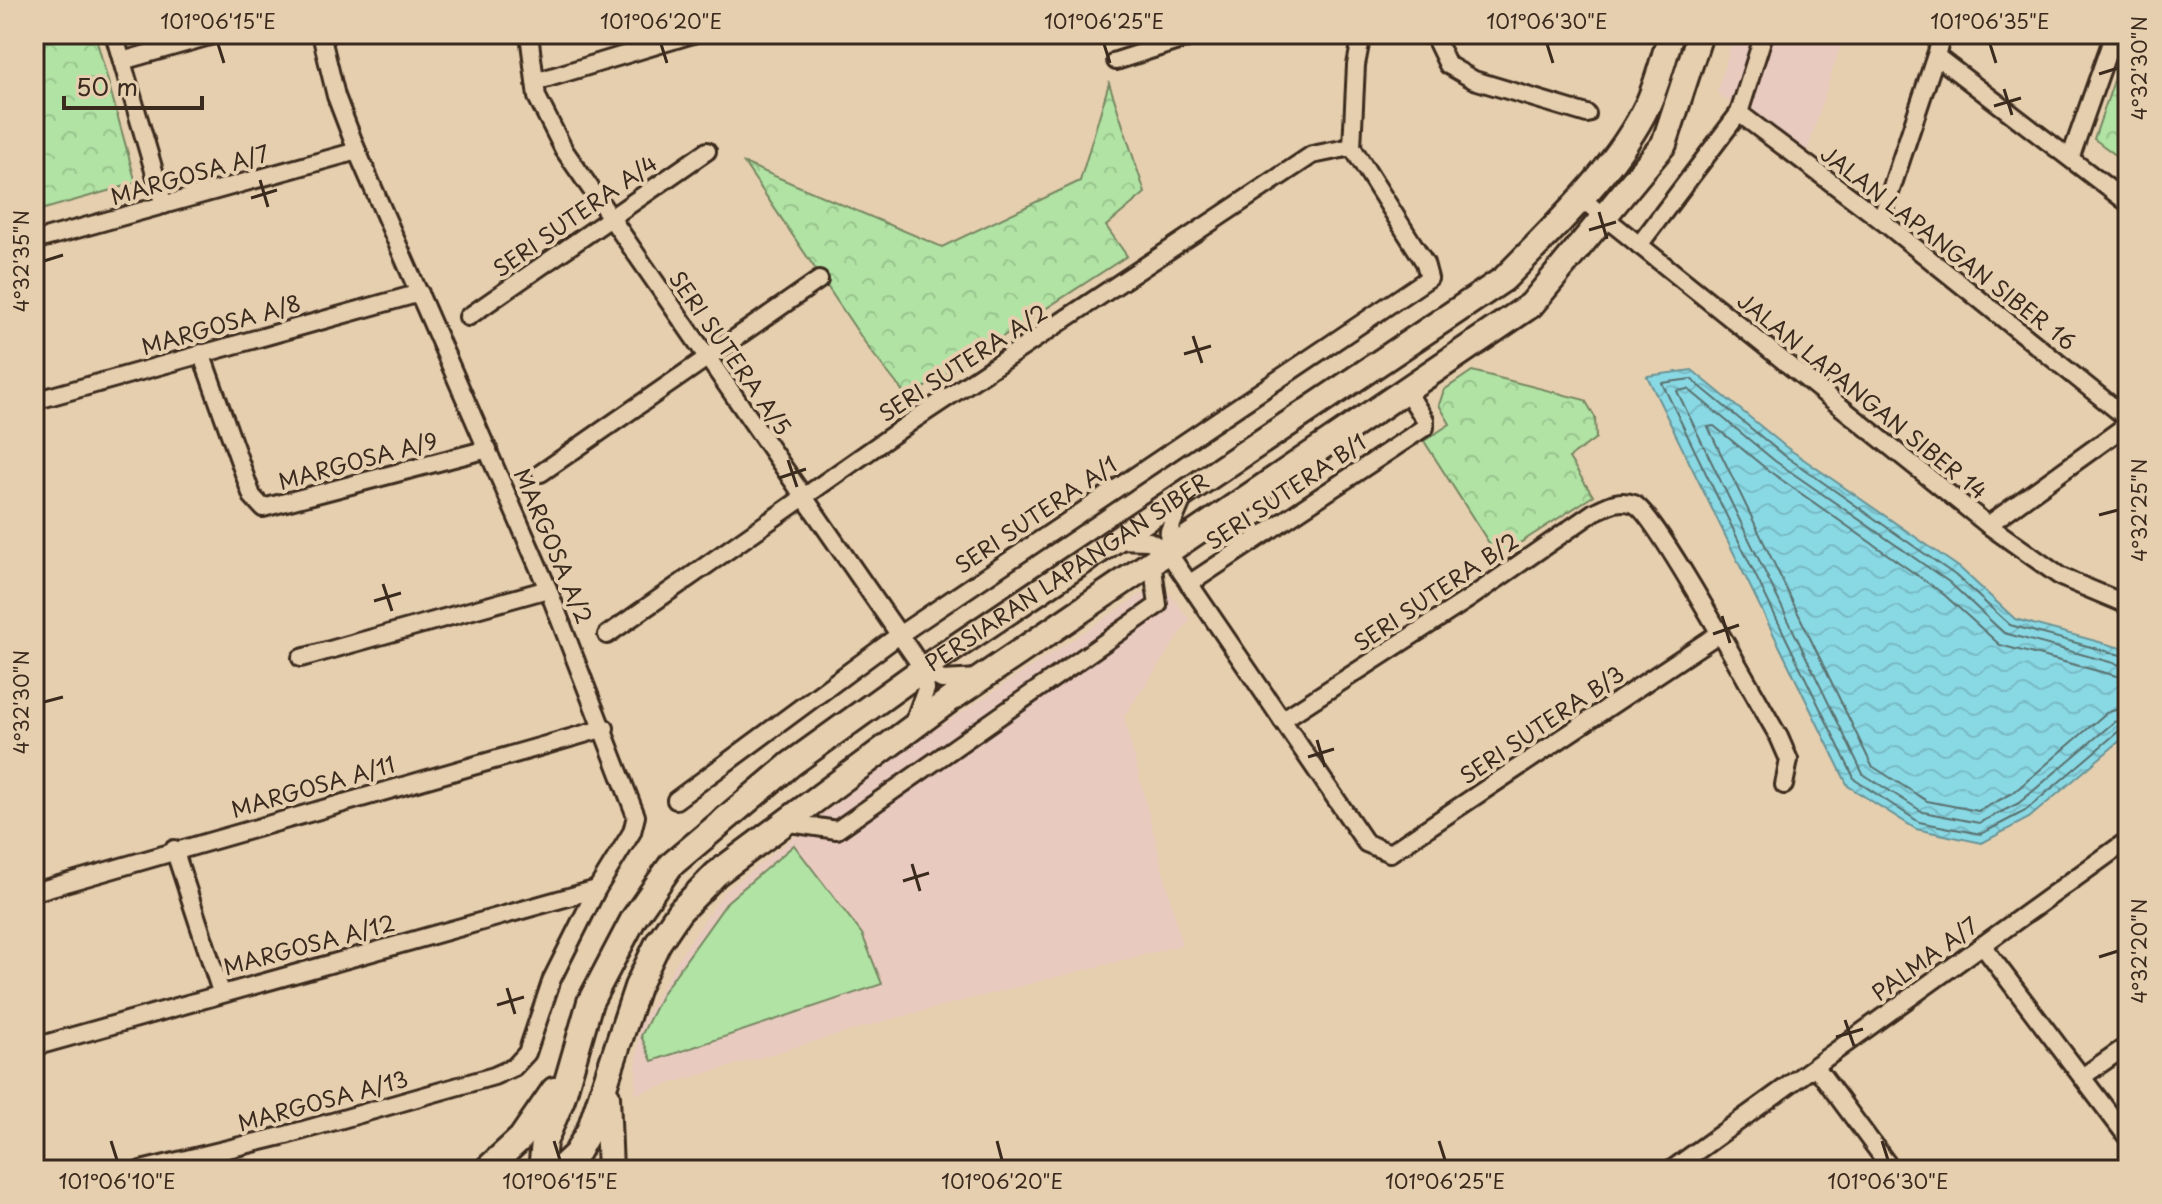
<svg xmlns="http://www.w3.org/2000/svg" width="2162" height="1204" font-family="'Playpen Sans',sans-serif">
  <defs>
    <pattern id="park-crowns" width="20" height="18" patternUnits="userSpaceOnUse" patternTransform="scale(2)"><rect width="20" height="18" fill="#b0e3a4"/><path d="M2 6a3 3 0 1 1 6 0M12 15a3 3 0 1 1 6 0" fill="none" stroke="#98c38d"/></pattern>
    <pattern id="water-waves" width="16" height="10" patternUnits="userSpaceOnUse" patternTransform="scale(2)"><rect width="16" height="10" fill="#89d9e5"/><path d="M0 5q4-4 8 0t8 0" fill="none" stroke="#77bac4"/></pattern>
  </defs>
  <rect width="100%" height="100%" fill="#e6cfaf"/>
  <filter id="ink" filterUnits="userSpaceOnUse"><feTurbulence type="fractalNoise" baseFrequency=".0125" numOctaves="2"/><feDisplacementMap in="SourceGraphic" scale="16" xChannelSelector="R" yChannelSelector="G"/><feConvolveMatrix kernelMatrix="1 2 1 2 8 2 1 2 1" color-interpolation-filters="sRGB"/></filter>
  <g filter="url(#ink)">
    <g fill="#e8cabf">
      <polygon points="1734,34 1844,34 1804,161 1717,93"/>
      <polygon points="1160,582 1190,620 1124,716 1182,945 888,1020 635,1094 639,1027 680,956 724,892 907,748"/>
    </g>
    <g fill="url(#park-crowns)" stroke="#768661" stroke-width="2">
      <polygon points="34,34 95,34 136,183 34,212"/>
      <polygon points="2128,40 2128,164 2094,139"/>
      <polygon points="1109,83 1145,193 1106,226 1127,256 908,398 870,350 744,163 942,247 1080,181"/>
      <polygon points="1472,371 1585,400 1595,417 1596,438 1569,458 1593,496 1498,557 1424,441 1450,424 1439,405 1444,390"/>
    </g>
    <polygon fill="#b0e3a4" stroke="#768661" stroke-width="2" points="794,845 862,934 882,984 652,1061 641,1036 663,992 728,901"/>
    <polygon fill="url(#water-waves)" stroke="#6a9395" stroke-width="2" points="1692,370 1786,447 1960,568 2015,619 2125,649 2128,734 2029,818 1982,843 1916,829 1848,786 1647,376"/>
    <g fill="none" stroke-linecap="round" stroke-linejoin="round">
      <g stroke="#5a706e" stroke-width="2">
        <polyline points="2128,657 2010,625 1955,575 1781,453 1691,379 1662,383 1855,780 1919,822 1981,834 2025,811 2120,730 2128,728"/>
        <polyline points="2128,667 2004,633 1949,582 1775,461 1688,389 1677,391 1863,774 1923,812 1979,823 2019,803 2114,722 2128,718"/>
        <polyline points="2128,679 2000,645 1941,592 1769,471 1714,426 1708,427 1872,766 1927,801 1978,811 2013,793 2106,713 2128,706"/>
      </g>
      <defs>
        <g id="minor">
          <polyline points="114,34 164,205"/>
          <polyline points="529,34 537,97 564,150 923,669 926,689 912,727"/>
          <polyline points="1433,34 1448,65 1474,80 1587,114"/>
          <polyline points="1936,56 2128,203"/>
          <polyline points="122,61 217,34"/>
          <polyline points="1116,61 1200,34"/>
          <polyline points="535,82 693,34"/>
          <polyline points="1739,113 1881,220 2128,419"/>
          <polyline points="2071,156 2114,34"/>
          <polyline points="1582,199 1988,525 2061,577 2128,605"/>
          <polyline points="1881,220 1943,34"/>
          <polyline points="34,241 357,151"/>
          <polyline points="1639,245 1739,113 1764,34"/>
          <polyline points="468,317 707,151"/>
          <polyline points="201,353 252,496 263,508 488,449"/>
          <polyline points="34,401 420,293"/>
          <polyline points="541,473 819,280"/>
          <polyline points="1988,525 2128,424"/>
          <polyline points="1117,540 1149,541 1167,551 1366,843 1390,853 1718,634"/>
          <polyline points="1167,551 1169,531 1184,496"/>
          <polyline points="1189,584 1425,427 1425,420 1406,390"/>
          <polyline points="607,635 918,417 1312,155 1352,147"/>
          <polyline points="301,658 548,589"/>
          <polyline points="923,669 942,680 980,678"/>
          <path d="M 1282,720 L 1470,598 L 1594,512 C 1607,506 1619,498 1634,504 C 1656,513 1759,704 1779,737 L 1789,760 L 1784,785"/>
          <polyline points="676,800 899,635 1429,278 1425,263 1352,147 1356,65 1362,34"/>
          <polyline points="783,822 837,830 1158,605 1152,561"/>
          <polyline points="174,849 221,992"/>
          <polyline points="34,892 605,728"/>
          <polyline points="1982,945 2128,1138"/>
          <polyline points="34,1047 597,889"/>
          <polyline points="1816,1067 1892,1170"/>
          <polyline points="2082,1077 2128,1045"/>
          <polyline points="141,1170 286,1135 494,1076 514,1067 527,1053 552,979 597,889 632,832 636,816 548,589 357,151 336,96 321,34"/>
          <polyline points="1671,1170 2128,840"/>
        </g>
        <g id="secondary">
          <polyline points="607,1096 610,1170"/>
          <polyline points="486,1170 521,1138 554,1090"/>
          <path id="s1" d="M 541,1170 L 544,1142 L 562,1099 L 590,1002 L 634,918 L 671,865 L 791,764 L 923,669 L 1504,279 C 1554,227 1617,169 1648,104 C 1658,82 1664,57 1671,34"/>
          <polyline points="559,1170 576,1154 590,1129 637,987 658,943 679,912 716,874 952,698 1531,305 1664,144 1700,34"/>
        </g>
      </defs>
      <use href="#minor" stroke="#3b2a1e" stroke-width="22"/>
      <use href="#secondary" stroke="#3b2a1e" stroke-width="30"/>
      <use href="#minor" stroke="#e6cfaf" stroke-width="16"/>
      <use href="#secondary" stroke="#e6cfaf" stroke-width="24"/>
    </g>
  </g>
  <path fill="none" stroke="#3b2a1e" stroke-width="3" d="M 218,44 L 224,63M 661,44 L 667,63M 1104,44 L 1110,63M 1547,44 L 1553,63M 1990,44 L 1996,63M 2099,74 L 2118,68M 2004,89 L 2012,115M 1994,106 L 2021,98M 260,180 L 268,207M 251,198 L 277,190M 1599,212 L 1607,239M 1589,230 L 1616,222M 44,261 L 63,255M 1193,336 L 1202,363M 1184,354 L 1211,346M 788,460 L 797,487M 779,478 L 806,469M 2099,515 L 2118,510M 383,584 L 392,611M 374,601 L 401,593M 1722,616 L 1730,643M 1713,634 L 1739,625M 44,702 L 63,697M 1317,740 L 1325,767M 1308,757 L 1334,749M 912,864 L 920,891M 903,881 L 929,873M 2099,957 L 2118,951M 507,988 L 515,1014M 497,1005 L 524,997M 1845,1020 L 1854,1046M 1836,1037 L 1863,1029M 111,1141 L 117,1160M 554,1141 L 560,1160M 997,1141 L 1002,1160M 1439,1141 L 1445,1160M 1882,1141 L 1888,1160"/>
  <g text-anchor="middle" stroke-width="8" stroke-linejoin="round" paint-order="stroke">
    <g font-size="22" fill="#3b2a1e" stroke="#e6cfaf">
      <text transform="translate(190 175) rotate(-16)" y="8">MARGOSA A/7</text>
      <text transform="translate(575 216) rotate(-35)" y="8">SERI SUTERA A/4</text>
      <text transform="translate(1948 248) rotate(38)" y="8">JALAN LAPANGAN SIBER 16</text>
      <text transform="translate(221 325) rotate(-16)" y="8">MARGOSA A/8</text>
      <text transform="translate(730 353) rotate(55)" y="8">SERI SUTERA A/5</text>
      <text transform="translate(963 363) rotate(-33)" y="8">SERI SUTERA A/2</text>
      <text transform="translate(1862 396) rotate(39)" y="8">JALAN LAPANGAN SIBER 14</text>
      <text transform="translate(358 461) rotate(-15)" y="8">MARGOSA A/9</text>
      <text transform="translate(1286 492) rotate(-34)" y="8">SERI SUTERA B/1</text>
      <text transform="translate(1036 515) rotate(-34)" y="8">SERI SUTERA A/1</text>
      <text transform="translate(553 546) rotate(67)" y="8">MARGOSA A/2</text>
      <text dy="8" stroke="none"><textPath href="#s1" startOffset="828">PERSIARAN LAPANGAN SIBER</textPath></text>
      <text transform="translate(1436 592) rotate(-34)" y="8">SERI SUTERA B/2</text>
      <text transform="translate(1542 725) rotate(-34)" y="8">SERI SUTERA B/3</text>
      <text transform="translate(313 787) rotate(-16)" y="8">MARGOSA A/11</text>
      <text transform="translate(309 945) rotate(-15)" y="8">MARGOSA A/12</text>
      <text transform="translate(1925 959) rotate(-36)" y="8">PALMA A/7</text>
      <text transform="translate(323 1101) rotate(-15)" y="8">MARGOSA A/13</text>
    </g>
  </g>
  <rect width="2162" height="1204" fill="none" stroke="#e6cfaf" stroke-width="88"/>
  <path d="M64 96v12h138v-12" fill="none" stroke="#3b2a1e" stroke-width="4"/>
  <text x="76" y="96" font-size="24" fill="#3b2a1e" stroke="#e6cfaf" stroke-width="6" paint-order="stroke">50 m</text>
  <rect x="44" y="44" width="2074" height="1116" fill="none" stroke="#3b2a1e" stroke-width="3"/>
  <g font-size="20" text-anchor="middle" fill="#3b2a1e">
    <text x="218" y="29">101°06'15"E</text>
    <text x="661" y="29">101°06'20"E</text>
    <text x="1104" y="29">101°06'25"E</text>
    <text x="1547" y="29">101°06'30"E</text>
    <text x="1990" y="29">101°06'35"E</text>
    <text transform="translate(2140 68) rotate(-90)" y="7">4°32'30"N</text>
    <text transform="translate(22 261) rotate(-90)" y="7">4°32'35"N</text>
    <text transform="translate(2140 510) rotate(-90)" y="7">4°32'25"N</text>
    <text transform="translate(22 702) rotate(-90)" y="7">4°32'30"N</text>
    <text transform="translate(2140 951) rotate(-90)" y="7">4°32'20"N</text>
    <text x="117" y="1189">101°06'10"E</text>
    <text x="560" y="1189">101°06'15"E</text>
    <text x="1002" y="1189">101°06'20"E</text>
    <text x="1445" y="1189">101°06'25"E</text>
    <text x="1888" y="1189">101°06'30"E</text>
  </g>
</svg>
